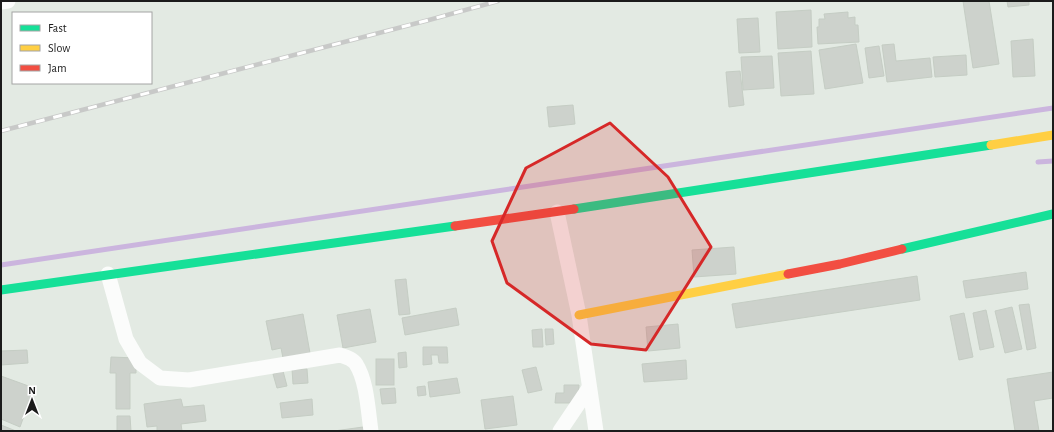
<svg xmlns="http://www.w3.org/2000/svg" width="1054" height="432" font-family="'Alegreya Sans',sans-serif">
  <rect width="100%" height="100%" fill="#e3eae3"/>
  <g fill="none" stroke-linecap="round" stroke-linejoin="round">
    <g stroke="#cbb5de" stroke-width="5">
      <polyline points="1038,162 1053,161"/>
      <polyline points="1,265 1053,108"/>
    </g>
  </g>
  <g fill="#cdd2cc" stroke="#c5cdc4">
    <polygon points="963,1 989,1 999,64 973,68"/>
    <polygon points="1007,1 1029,1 1029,5 1008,7"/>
    <polygon points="811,10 812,47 778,49 776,12"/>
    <polygon points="848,12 848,18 855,17 855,25 858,25 859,42 818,44 817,27 819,27 819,19 825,19 824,14"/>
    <polygon points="758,18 760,52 739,53 737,19"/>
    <polygon points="1033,39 1035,76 1013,77 1011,41"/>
    <polygon points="856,44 863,83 825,89 819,50"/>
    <polygon points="894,44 896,61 930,58 932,77 887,82 882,45"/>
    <polygon points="879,46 884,76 869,78 865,48"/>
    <polygon points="811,51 814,94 781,96 778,53"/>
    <polygon points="966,55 967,75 935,77 933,57"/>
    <polygon points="772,56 774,88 743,90 741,57"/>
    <polygon points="740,71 744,105 729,107 726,72"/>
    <polygon points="573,105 575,124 549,127 547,107"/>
    <polygon points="734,247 736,274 694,277 692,250"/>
    <polygon points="1026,272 1028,289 966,298 963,281"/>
    <polygon points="917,276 920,300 736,328 732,304"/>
    <polygon points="406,279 410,314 399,315 395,280"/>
    <polygon points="1029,304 1036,348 1027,350 1019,305"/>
    <polygon points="1012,307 1022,349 1005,353 995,311"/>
    <polygon points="456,308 459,325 405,335 402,318"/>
    <polygon points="370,309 376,342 343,348 337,315"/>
    <polygon points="986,310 994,347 980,350 973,313"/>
    <polygon points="964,313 973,357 959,360 950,316"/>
    <polygon points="303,314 310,353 283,358 281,348 272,350 266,321"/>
    <polygon points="678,324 680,348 648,351 646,327"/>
    <polygon points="542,329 543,347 533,347 532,330"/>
    <polygon points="545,329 553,329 554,344 546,345"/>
    <polygon points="423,347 447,347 448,363 439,363 438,355 431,355 432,364 423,365"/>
    <polygon points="27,350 28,363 1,365 1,351"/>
    <polygon points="406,352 407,367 399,368 398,353"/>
    <polygon points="111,357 136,358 136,373 130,373 130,409 116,409 116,373 110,373"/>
    <rect x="376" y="359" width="18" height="26"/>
    <polygon points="686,360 687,379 644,382 642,364"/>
    <polygon points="536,367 542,390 528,393 522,370"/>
    <polygon points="292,369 307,369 308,383 293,384"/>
    <polygon points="283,371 287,386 277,388 273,374"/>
    <polygon points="1053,372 1053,398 1034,401 1039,431 1015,431 1007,379"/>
    <polygon points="1,376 34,388 20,427 1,419"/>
    <polygon points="457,378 460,393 430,397 428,382"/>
    <polygon points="564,385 579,385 578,403 555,403 556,393 564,393"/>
    <polygon points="425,386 426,395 418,396 417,387"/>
    <polygon points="395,388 396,403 382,404 380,389"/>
    <polygon points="513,396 517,425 485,429 481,400"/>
    <polygon points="181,399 183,407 204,405 206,421 181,424 182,431 157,431 157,426 147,427 144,404"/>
    <polygon points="312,399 313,415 282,418 280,403"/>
    <polygon points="117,416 130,416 131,431 117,431"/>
    <polygon points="1,425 16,431 1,431"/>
    <polygon points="363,427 364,431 334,431"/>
  </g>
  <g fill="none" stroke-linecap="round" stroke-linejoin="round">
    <g stroke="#fbfcfb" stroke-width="15">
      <polyline points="1,2 8,1"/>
      <polyline points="557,212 579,315 596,431"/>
      <path d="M 108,274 L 126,339 L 140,363 L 160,378 L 189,380 L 340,355 C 346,357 353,359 356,364 C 367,381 368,411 371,431"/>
      <polyline points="560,431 589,388"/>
    </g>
    <g stroke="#16e098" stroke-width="9">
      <polyline points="574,209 991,145"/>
      <polyline points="902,249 1053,214"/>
      <polyline points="1,290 455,226"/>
    </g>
    <g stroke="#ffcf43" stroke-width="9">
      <polyline points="991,145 1053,135"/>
      <polyline points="579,315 788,274"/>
    </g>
    <g stroke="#f24e42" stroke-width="9">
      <polyline points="455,226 574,209"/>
      <polyline points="788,274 840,264 902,249"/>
    </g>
    <defs>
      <polyline id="rail" points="1,131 429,20 498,1"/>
    </defs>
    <use href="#rail" stroke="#c8c9c8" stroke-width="4.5"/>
    <use href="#rail" stroke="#fff" stroke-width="3" stroke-dasharray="9" stroke-linecap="butt"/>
  </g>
  <path fill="#d62828" fill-opacity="0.2" stroke="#d62828" stroke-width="3" stroke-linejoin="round" d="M 610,123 L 668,177 L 711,247 L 646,350 L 591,344 L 507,283 L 492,241 L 526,168 Z"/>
  <rect width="1054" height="432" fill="none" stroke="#1b1b1b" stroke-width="4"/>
  <rect x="12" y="12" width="140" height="72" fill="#ffffff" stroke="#a4a4a4"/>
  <rect x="20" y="25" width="20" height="6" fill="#16e098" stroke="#a4a4a4"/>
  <text x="48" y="32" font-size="12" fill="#1b1b1b">Fast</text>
  <rect x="20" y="45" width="20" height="6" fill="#ffcf43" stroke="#a4a4a4"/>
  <text x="48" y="52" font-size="12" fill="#1b1b1b">Slow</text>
  <rect x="20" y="65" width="20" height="6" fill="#f24e42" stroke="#a4a4a4"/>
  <text x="48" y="72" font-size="12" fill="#1b1b1b">Jam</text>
  <g transform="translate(32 400)" stroke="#ffffff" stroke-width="3" paint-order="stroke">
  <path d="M0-3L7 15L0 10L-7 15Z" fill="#1b1b1b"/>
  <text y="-6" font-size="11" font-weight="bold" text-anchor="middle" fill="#1b1b1b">N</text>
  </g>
</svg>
